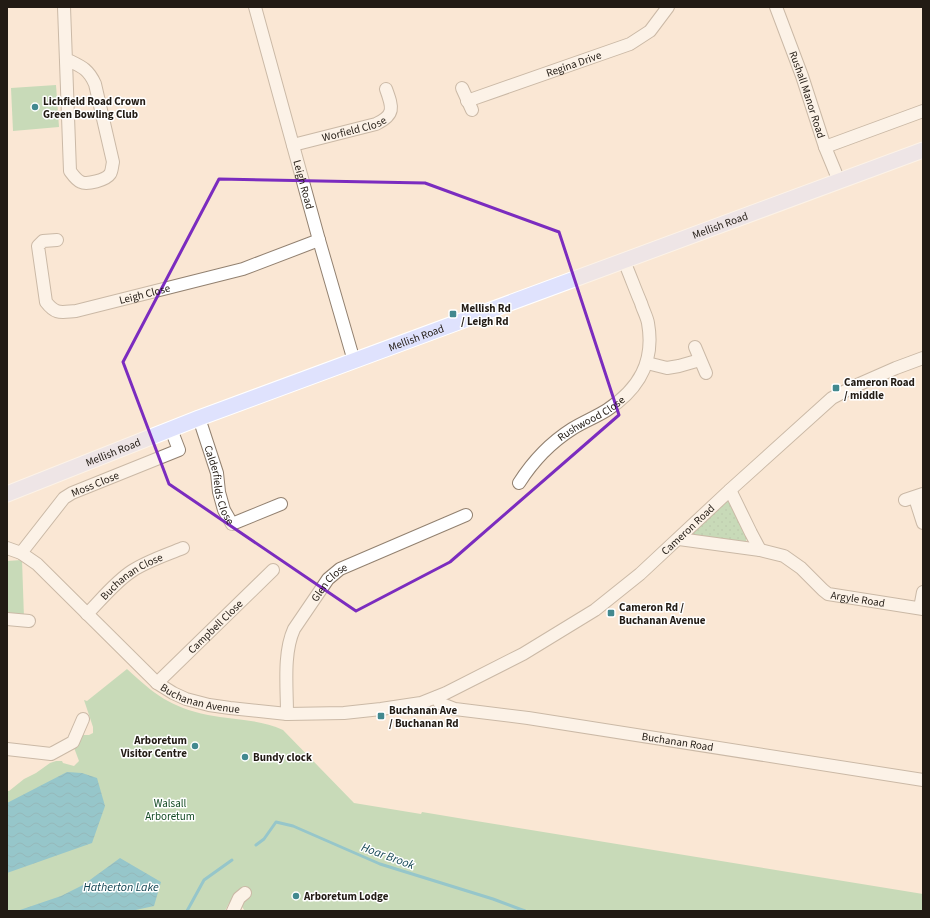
<svg xmlns="http://www.w3.org/2000/svg" width="930" height="918" font-family="'Source Sans 3',sans-serif">
  <defs>
    <pattern id="grass-dots" width="8" height="8" patternUnits="userSpaceOnUse"><rect width="8" height="8" fill="#8cca98"/><path d="M2 2h.1M6 6h.1" fill="none" stroke="#78ad82" stroke-width="1.8" stroke-linecap="round"/></pattern>
    <pattern id="water-waves" width="16" height="10" patternUnits="userSpaceOnUse"><rect width="16" height="10" fill="#1e9dbf"/><path d="M0 5q4-4 8 0t8 0" fill="none" stroke="#1a7f9a"/></pattern>
  </defs>
  <rect width="100%" height="100%" fill="#fae7d4"/>
  <polygon fill="url(#grass-dots)" points="728,500 731,502 747,537 746,542 741,544 695,537 692,534 692,531"/>
  <g fill="#8cca98">
    <polygon points="56,85 59,127 13,131 11,88"/>
    <polygon points="22,560 24,618 7,616 7,561"/>
    <path d="M 127,669 C 154,694 170,707 208,715 C 233,720 259,719 283,730 L 354,803 L 421,814 L 422,812 L 470,820 L 923,894 L 923,911 L 245,911 L 240,904 L 234,901 L 229,903 L 225,911 L 7,911 L 7,791 L 9,791 L 24,779 L 36,773 L 50,763 L 56,761 L 62,761 L 63,763 L 74,766 L 79,761 L 73,745 L 81,735 L 89,735 L 93,733 L 93,727 L 84,700 L 87,701 Z"/>
  </g>
  <g fill="url(#water-waves)">
    <polygon points="67,772 82,773 97,778 105,806 92,843 7,873 7,803"/>
    <polygon points="120,858 161,882 154,906 131,911 17,911 61,896 83,885"/>
  </g>
  <g fill="none" stroke-linecap="round" stroke-linejoin="round">
    <g stroke="#1e9dbf" stroke-width="3">
      <polyline points="256,845 264,839 276,822 293,826 380,864 493,899 525,911"/>
      <polyline points="187,911 204,880 232,860"/>
    </g>
    <defs>
      <g id="minor">
        <path d="M 64,7 L 70,171 C 73,175 76,180 81,182 C 87,185 106,180 110,174 C 112,171 112,166 113,162 L 95,84 C 88,68 80,66 66,59"/>
        <path id="s1" d="M 255,7 L 319,240 L 354,361"/>
        <path id="s2" d="M 776,7 L 802,76 L 825,147 L 839,181"/>
        <polyline points="462,88 472,110"/>
        <path id="s3" d="M 467,101 L 630,44 L 650,31 L 668,7"/>
        <path id="s4" d="M 293,145 L 376,124 C 395,115 393,108 386,89"/>
        <polyline points="825,147 923,111"/>
        <path id="s5" d="M 57,240 L 43,241 L 38,246 L 46,302 C 56,315 61,312 76,311 L 243,269 L 319,240"/>
        <polyline points="695,347 706,373"/>
        <polyline points="647,363 667,368 679,366 700,360"/>
        <path id="s6" d="M 199,418 L 217,473 L 219,492 L 224,510 L 232,524 L 281,504"/>
        <path id="s7" d="M 519,483 C 533,461 550,443 572,429 C 583,422 596,417 607,410 C 639,389 655,362 648,323 C 647,317 643,310 641,303 C 635,289 630,275 624,261"/>
        <polyline points="730,490 751,533 760,550"/>
        <polyline points="915,498 923,523"/>
        <polyline points="905,500 923,494"/>
        <path id="s8" d="M 679,539 L 760,550 L 784,556 L 801,568 L 823,590 L 828,594 L 923,609"/>
        <path id="s9" d="M 7,548 L 21,553 L 37,564 L 157,683 L 173,693 L 186,699 L 209,705 L 230,708 L 287,714 L 344,713 L 381,709 L 421,703 L 446,693 L 523,654 L 595,610 L 640,574 L 730,490 L 832,398 L 855,386 L 896,368 L 923,358"/>
        <path id="s10" d="M 21,553 L 64,498 L 72,493 L 179,450 L 174,437"/>
        <polyline points="920,608 923,592"/>
        <path id="s11" d="M 87,614 C 101,600 115,582 132,571 C 147,561 166,555 183,548"/>
        <polyline points="7,619 29,621"/>
        <path id="s12" d="M 157,683 L 273,570"/>
        <path id="s13" d="M 437,697 L 439,702 L 442,704 L 455,709 L 528,718 L 923,780"/>
        <path id="s14" d="M 287,714 C 287,687 283,653 294,629 L 328,579 L 340,569 L 466,515"/>
        <polyline points="7,749 51,754 73,742 83,719"/>
        <polyline points="233,911 239,898 245,893"/>
      </g>
      <g id="major">
        <path id="s15" d="M 7,494 L 199,418 L 923,150"/>
      </g>
    </defs>
    <use href="#minor" stroke="#928170" stroke-width="14"/>
    <use href="#major" stroke="#fff" stroke-width="17"/>
    <use href="#minor" stroke="#fff" stroke-width="12"/>
    <use href="#major" stroke="#dfe2fd" stroke-width="15"/>
  </g>
  <path d="M0 0H930V918H0ZM 219,179 L 425,183 L 559,232 L 619,415 L 450,562 L 356,611 L 169,484 L 123,362 Z" fill="#fae7d4" fill-opacity=".55" fill-rule="evenodd"/>
  <path fill="none" stroke="#7b2cbf" stroke-width="3" stroke-linejoin="round" d="M 219,179 L 425,183 L 559,232 L 619,415 L 450,562 L 356,611 L 169,484 L 123,362 Z"/>
  <g fill="#42898f" stroke="#fff" stroke-width="1.5">
    <circle cx="35" cy="107" r="4"/>
    <rect x="449" y="310" width="8" height="8" rx="2"/>
    <rect x="832" y="384" width="8" height="8" rx="2"/>
    <rect x="607" y="609" width="8" height="8" rx="2"/>
    <rect x="377" y="712" width="8" height="8" rx="2"/>
    <circle cx="195" cy="746" r="4"/>
    <circle cx="245" cy="757" r="4"/>
    <circle cx="296" cy="896" r="4"/>
  </g>
  <g text-anchor="middle" stroke-width="3" stroke-linejoin="round" paint-order="stroke">
    <g font-size="11" fill="#221b14" stroke="#fff">
      <text dy="4" stroke="none"><textPath href="#s3" startOffset="113">Regina Drive</textPath></text>
      <text dy="4" stroke="none"><textPath href="#s2" startOffset="93">Rushall Manor Road</textPath></text>
      <text dy="4" stroke="none"><textPath href="#s4" startOffset="63">Worfield Close</textPath></text>
      <text dy="4" stroke="none"><textPath href="#s1" startOffset="184">Leigh Road</textPath></text>
      <text dy="4" stroke="none"><textPath href="#s15" startOffset="762">Mellish Road</textPath></text>
      <text dy="4" stroke="none"><textPath href="#s5" startOffset="182">Leigh Close</textPath></text>
      <text dy="4" stroke="none"><textPath href="#s15" startOffset="438">Mellish Road</textPath></text>
      <text dy="4" stroke="none"><textPath href="#s7" startOffset="98">Rushwood Close</textPath></text>
      <text dy="4" stroke="none"><textPath href="#s15" startOffset="114">Mellish Road</textPath></text>
      <text dy="4" stroke="none"><textPath href="#s6" startOffset="70">Calderfields Close</textPath></text>
      <text dy="4" stroke="none"><textPath href="#s10" startOffset="104">Moss Close</textPath></text>
      <text dy="4" stroke="none"><textPath href="#s9" startOffset="794">Cameron Road</textPath></text>
      <text dy="4" stroke="none"><textPath href="#s11" startOffset="59">Buchanan Close</textPath></text>
      <text dy="4" stroke="none"><textPath href="#s14" startOffset="145">Glen Close</textPath></text>
      <text dy="4" stroke="none"><textPath href="#s8" startOffset="195">Argyle Road</textPath></text>
      <text dy="4" stroke="none"><textPath href="#s12" startOffset="81">Campbell Close</textPath></text>
      <text dy="4" stroke="none"><textPath href="#s9" startOffset="250">Buchanan Avenue</textPath></text>
      <text dy="4" stroke="none"><textPath href="#s13" startOffset="248">Buchanan Road</textPath></text>
    </g>
    <g font-size="11" font-weight="bold" fill="#221b14" stroke="#fff" text-anchor="start">
      <text x="43" y="105">Lichfield Road Crown<tspan x="43" dy="13">Green Bowling Club</tspan></text>
      <text x="461" y="312">Mellish Rd<tspan x="461" dy="13">/ Leigh Rd</tspan></text>
      <text x="844" y="386">Cameron Road<tspan x="844" dy="13">/ middle</tspan></text>
      <text x="619" y="611">Cameron Rd /<tspan x="619" dy="13">Buchanan Avenue</tspan></text>
      <text x="389" y="714">Buchanan Ave<tspan x="389" dy="13">/ Buchanan Rd</tspan></text>
      <text x="187" y="744" text-anchor="end">Arboretum<tspan x="187" dy="13">Visitor Centre</tspan></text>
      <text x="253" y="761">Bundy clock</text>
      <text x="304" y="900">Arboretum Lodge</text>
    </g>
    <g font-size="11" fill="#144a24" stroke="#fff">
      <text x="170" y="807">Walsall<tspan x="170" dy="13">Arboretum</tspan></text>
    </g>
    <g font-size="12" font-style="italic" fill="#0f4250" stroke="#fff">
      <text transform="translate(388 856) rotate(20)" y="4">Hoar Brook</text>
      <text x="121" y="891">Hatherton Lake</text>
    </g>
  </g>
  <rect width="930" height="918" fill="none" stroke="#221b14" stroke-width="16"/>
</svg>
